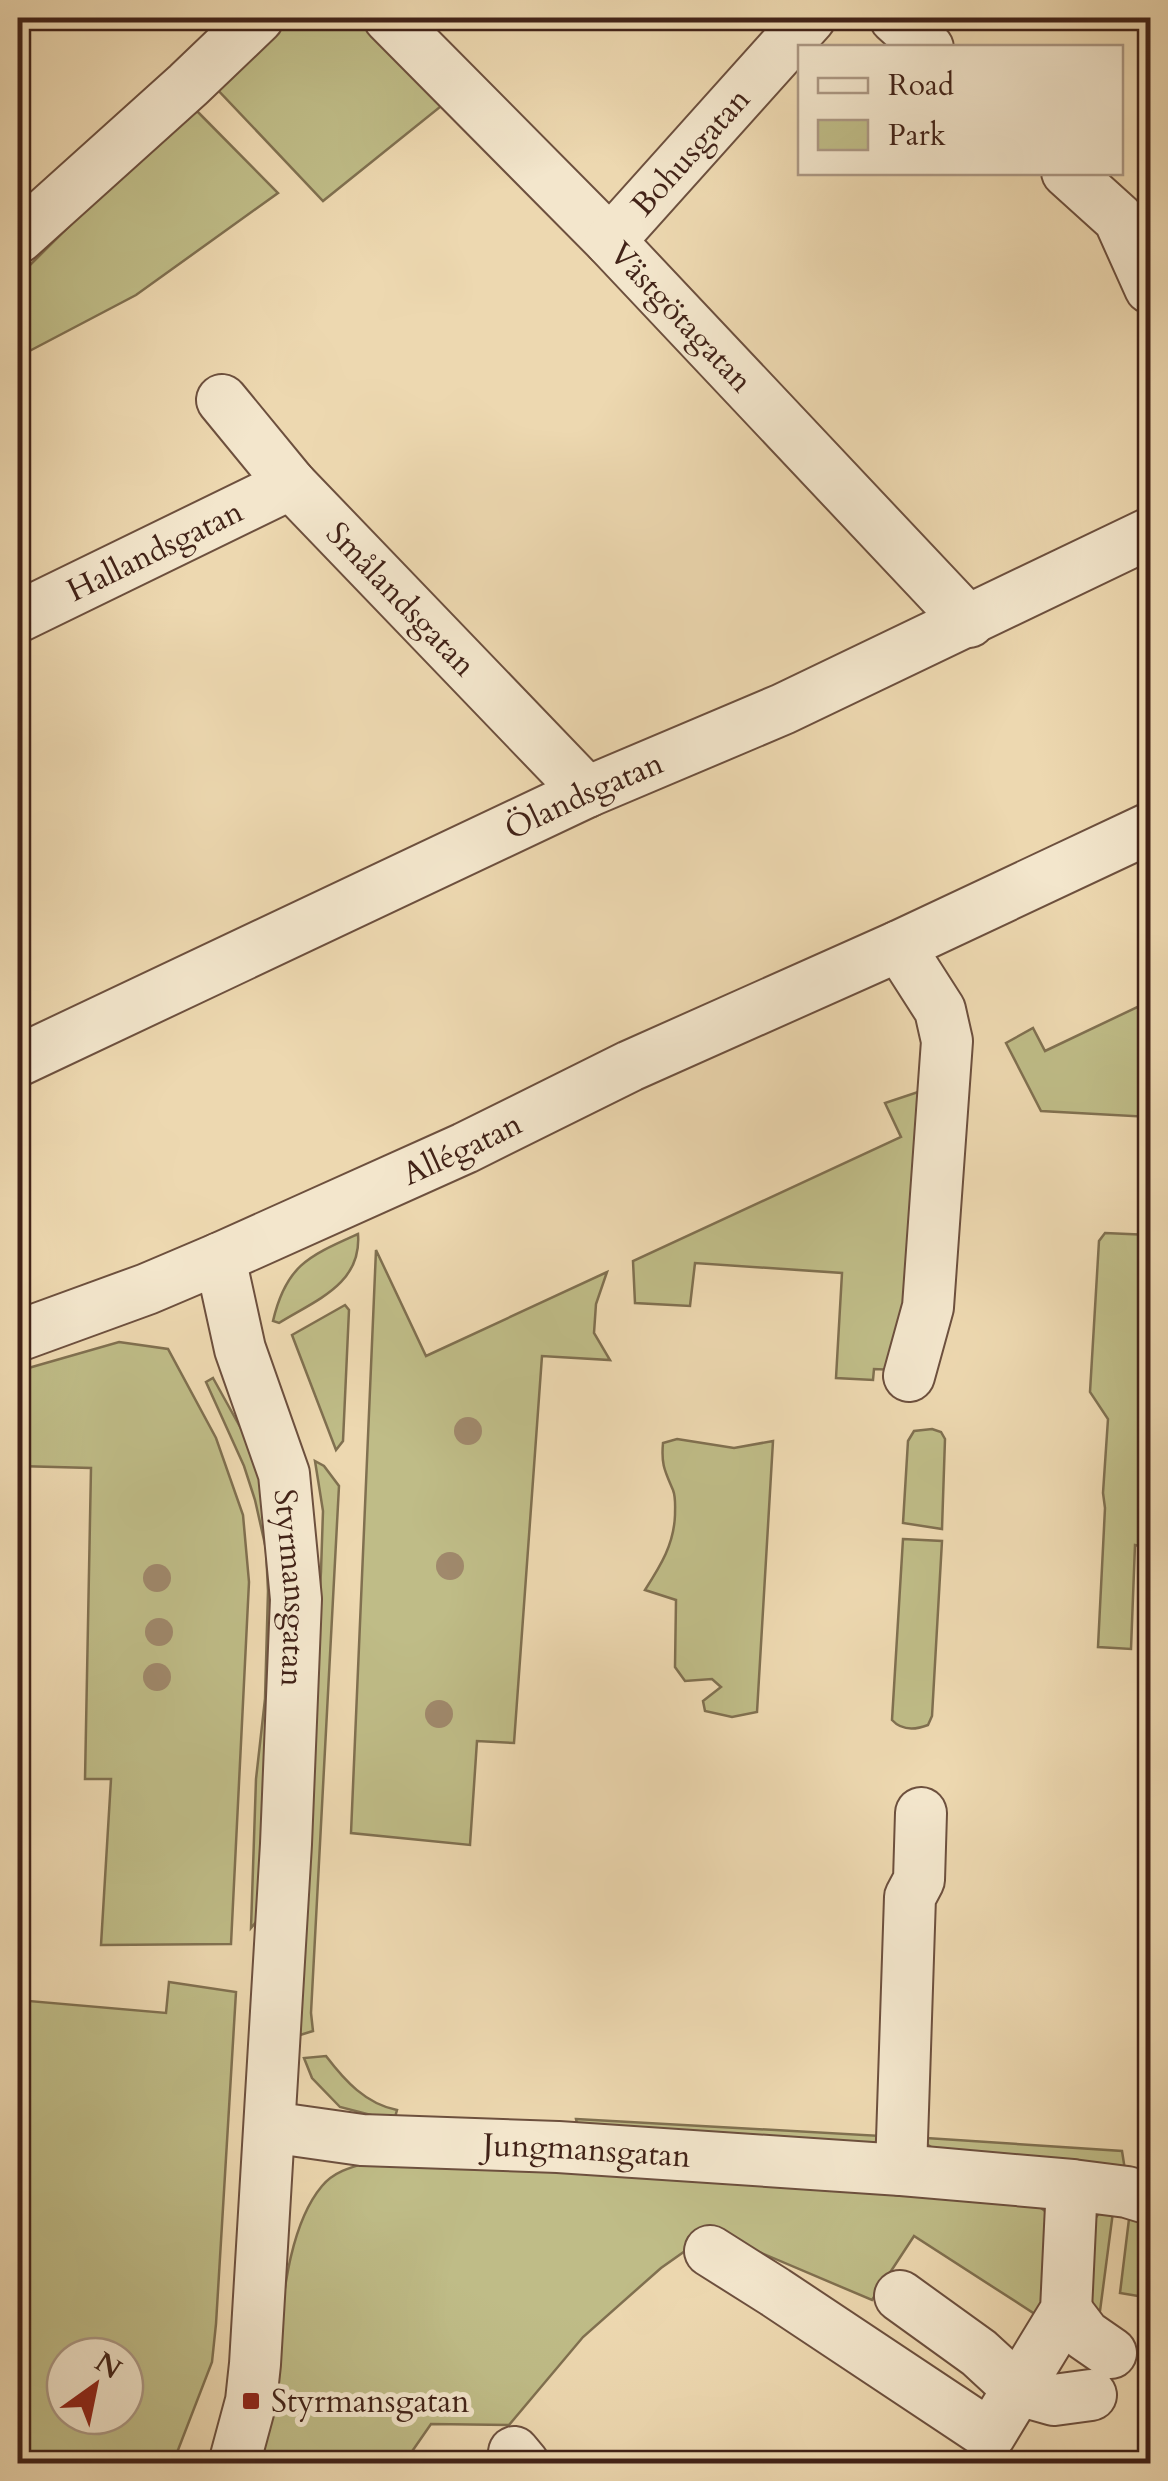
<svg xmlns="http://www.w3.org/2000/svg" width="1168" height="2481" font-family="Cardo,serif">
  <rect width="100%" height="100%" fill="#edd8b0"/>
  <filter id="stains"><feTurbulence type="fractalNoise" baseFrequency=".002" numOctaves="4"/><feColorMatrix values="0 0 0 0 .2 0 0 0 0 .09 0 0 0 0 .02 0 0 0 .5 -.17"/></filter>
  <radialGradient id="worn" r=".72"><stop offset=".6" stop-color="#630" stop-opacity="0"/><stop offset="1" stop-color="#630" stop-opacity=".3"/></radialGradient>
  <g fill="#bfbc87" stroke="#807050" stroke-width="2.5" fill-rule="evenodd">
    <polygon points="282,18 360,18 445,103 323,201 215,87"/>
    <polygon points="191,105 278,193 136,295 18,357 18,281 28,267"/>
    <polygon points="1150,1001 1150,1117 1041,1111 1006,1043 1033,1028 1045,1051"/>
    <polygon points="924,1090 919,1309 896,1370 874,1369 873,1380 836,1378 842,1273 695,1263 690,1306 635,1303 633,1261 901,1137 885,1103"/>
    <polygon points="1105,1233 1150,1235 1150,1548 1135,1545 1131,1649 1098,1647 1105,1508 1103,1493 1108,1419 1090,1392 1099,1241"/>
    <path d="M 358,1234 C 362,1284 316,1300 279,1323 L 273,1321 C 286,1265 309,1256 358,1234 Z"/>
    <polygon points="376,1250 426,1356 607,1272 596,1304 594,1333 610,1360 542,1356 514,1743 477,1741 470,1845 351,1833"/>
    <polygon points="345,1305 349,1310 343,1441 336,1450 292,1335"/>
    <polygon points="119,1342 168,1349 216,1438 243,1515 249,1582 231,1944 101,1945 111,1779 85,1779 91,1468 18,1466 18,1371"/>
    <polygon points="213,1378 244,1434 262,1485 276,1546 262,1907 256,1922 251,1928 256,1779 265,1699 268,1591 266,1549 255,1500 244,1466 206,1382"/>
    <polygon points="932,1429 941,1432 945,1439 942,1529 903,1523 908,1441 914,1431"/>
    <path d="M 677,1439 L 734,1448 L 773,1441 L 757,1712 L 732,1717 L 705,1711 L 703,1701 L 721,1687 L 712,1679 L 685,1681 L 675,1667 L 676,1600 L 645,1590 C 661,1565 674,1544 675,1515 C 675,1506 676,1498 673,1490 C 665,1471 661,1465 663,1443 Z"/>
    <polygon points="315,1461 324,1466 339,1486 311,2013 313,2031 300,2035 298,2009 321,1571 323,1511"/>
    <path d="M 903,1539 L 942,1541 L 932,1716 L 928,1725 C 915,1730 902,1731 892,1720 Z"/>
    <path d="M 169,1982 L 236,1992 L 216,2324 L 212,2362 L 173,2463 L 18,2463 L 18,2000 L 166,2013 ZM 65,2356 L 125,2356 L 125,2416 L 65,2416 Z"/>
    <path d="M 326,2056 C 345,2081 366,2104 397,2110 L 394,2121 L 340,2107 L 312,2078 L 304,2058 Z"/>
    <polygon points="576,2119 882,2136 871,2147 578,2128"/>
    <polygon points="926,2138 1122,2151 1125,2170 947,2151 931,2147 922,2141"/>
    <path d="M 377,2160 L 1029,2199 L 1053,2217 L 1051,2282 L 1038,2316 L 914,2236 L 872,2300 L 712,2232 L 661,2268 L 583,2337 L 509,2425 L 431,2424 L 404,2463 L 257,2464 C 263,2433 269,2402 274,2372 C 282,2316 285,2230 322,2186 C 336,2169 357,2166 377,2160 Z"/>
    <polygon points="1102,2209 1113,2212 1100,2311 1097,2318 1084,2296 1089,2227"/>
    <polygon points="1135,2217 1150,2221 1150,2298 1120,2293 1129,2219"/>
  </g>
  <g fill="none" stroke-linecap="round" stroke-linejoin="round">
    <defs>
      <g id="minor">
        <path id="s1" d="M 389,18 L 610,241 L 969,622"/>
        <polyline points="895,18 928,48"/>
        <polyline points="1067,172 1119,219 1150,288"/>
        <polyline points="18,238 188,85 258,18"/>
        <path id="s2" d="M 610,241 L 810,18"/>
        <path id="s3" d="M 222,400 L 291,484 L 587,792"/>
        <path id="s4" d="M 18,617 L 291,484"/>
        <polyline points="899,946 940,1010 947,1041 928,1307 909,1376"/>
        <path id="s5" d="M 18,1061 L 587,792 L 783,709 L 1150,533"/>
        <path id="s6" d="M 220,1258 L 240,1349 L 284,1474 L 296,1599 L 286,1844 L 255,2364 L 251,2401 L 234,2464"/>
        <path id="s7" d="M 18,1336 L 147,1289 L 220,1258 L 465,1148 L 630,1066 L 899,946 L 1150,828"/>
        <path id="s8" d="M 270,2127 L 362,2140 L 558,2147 L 901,2170 L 1072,2185 L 1127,2192 L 1150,2199"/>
        <polyline points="901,2170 910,1897 919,1880 921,1813"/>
        <polyline points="710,2251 775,2292 990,2435 1066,2310 1072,2185"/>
        <polyline points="900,2296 979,2353 1019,2390 1054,2400 1091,2395"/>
        <polyline points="1066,2310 1085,2335 1111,2353"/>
        <polyline points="514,2452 524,2464"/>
      </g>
    </defs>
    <use href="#minor" stroke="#6d503e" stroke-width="54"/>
    <use href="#minor" stroke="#f3e6cc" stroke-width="50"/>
  </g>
  <g fill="#a0896c">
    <circle cx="468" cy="1431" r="14"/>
    <circle cx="450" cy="1566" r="14"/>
    <circle cx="157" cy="1578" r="14"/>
    <circle cx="159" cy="1632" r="14"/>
    <circle cx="157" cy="1677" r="14"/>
    <circle cx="439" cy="1714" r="14"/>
  </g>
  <rect fill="#8f2418" stroke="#f3e6cc" stroke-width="4" x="241" y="2391" width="20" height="20" rx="5"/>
  <g text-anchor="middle" stroke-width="10" stroke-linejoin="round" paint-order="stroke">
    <g font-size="32" fill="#422318" stroke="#f3e6cc">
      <text dy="11" stroke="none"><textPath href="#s2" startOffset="120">Bohusgatan</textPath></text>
      <text dy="11" stroke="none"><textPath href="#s1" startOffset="418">Västgötagatan</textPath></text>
      <text dy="11" stroke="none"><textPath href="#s4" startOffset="152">Hallandsgatan</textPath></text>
      <text dy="11" stroke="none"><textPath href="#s3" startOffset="268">Smålandsgatan</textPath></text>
      <text dy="11" stroke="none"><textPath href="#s5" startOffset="625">Ölandsgatan</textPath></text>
      <text dy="11" stroke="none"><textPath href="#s7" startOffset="482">Allégatan</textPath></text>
      <text dy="11" stroke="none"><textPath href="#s6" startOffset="340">Styrmansgatan</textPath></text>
      <text dy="11" stroke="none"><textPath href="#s8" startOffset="318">Jungmansgatan</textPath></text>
    </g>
    <g font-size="32" fill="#422318" stroke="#f3e6cc" text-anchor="start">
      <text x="271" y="2412">Styrmansgatan</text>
    </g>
  </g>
  <rect width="1168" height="2481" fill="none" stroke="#edd8b0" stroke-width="60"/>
  <rect x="20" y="20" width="1128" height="2441" fill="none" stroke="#422318" stroke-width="5"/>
  <rect x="30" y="30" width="1108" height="2421" fill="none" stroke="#422318" stroke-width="2.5"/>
  <rect x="798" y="45" width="325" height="130" fill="#f3e6cc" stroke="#ac9884" stroke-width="2.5"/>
  <rect x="818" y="78" width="50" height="15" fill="#f3e6cc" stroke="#ac9884" stroke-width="2.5"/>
  <text x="888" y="95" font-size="30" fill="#422318">Road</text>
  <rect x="818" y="120" width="50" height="30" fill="#bfbc87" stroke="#ac9884" stroke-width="2.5"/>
  <text x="888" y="145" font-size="30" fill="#422318">Park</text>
  <g transform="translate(95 2386) rotate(33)"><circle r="48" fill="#f3e6cc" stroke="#ac9884" stroke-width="2.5"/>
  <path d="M0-8L18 38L0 25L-18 38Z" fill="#8f2418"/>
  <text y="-15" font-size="28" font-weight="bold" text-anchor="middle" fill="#422318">N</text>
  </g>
  <rect width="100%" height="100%" filter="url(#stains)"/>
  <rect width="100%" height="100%" fill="url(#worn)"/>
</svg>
